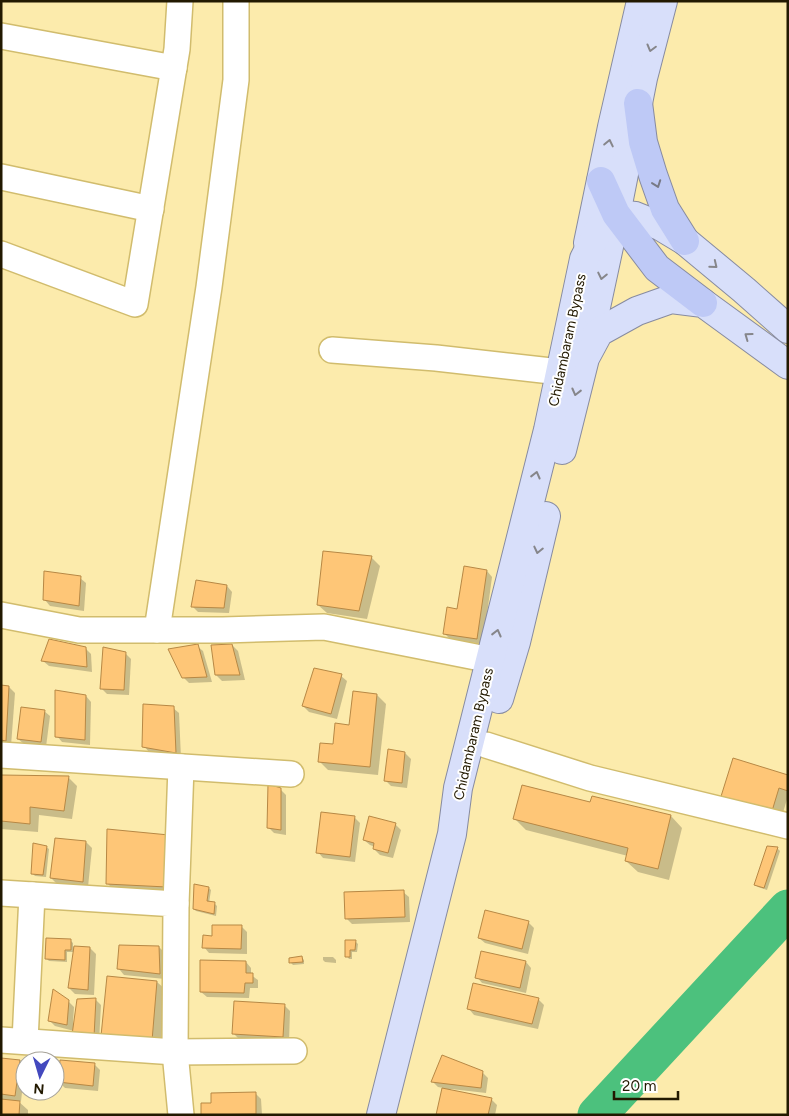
<svg xmlns="http://www.w3.org/2000/svg" width="789" height="1116" font-family="Figtree,sans-serif">
  <rect width="100%" height="100%" fill="#fcebac"/>
  <g fill="#0003">
    <polygon points="372,558 380,566 367,619 327,613 318,605"/>
    <polygon points="487,571 492,577 483,644 450,639 444,633 458,610"/>
    <polygon points="80,578 86,583 84,611 50,606 45,600"/>
    <polygon points="227,586 232,592 229,613 198,612 192,606"/>
    <polygon points="232,645 238,651 245,680 222,681 216,675"/>
    <polygon points="197,646 203,651 212,682 189,683 183,677"/>
    <polygon points="85,648 91,654 92,672 49,666 43,661"/>
    <polygon points="125,653 131,659 129,695 107,694 101,688"/>
    <polygon points="341,676 347,681 337,719 309,712 303,706"/>
    <polygon points="1,686 9,687 15,693 11,746 1,745"/>
    <polygon points="377,695 386,704 378,775 328,770 320,762"/>
    <polygon points="86,696 91,702 90,745 62,742 57,736"/>
    <polygon points="173,708 179,713 181,758 149,752 144,746"/>
    <polygon points="44,711 50,716 46,747 24,744 18,739"/>
    <polygon points="405,753 411,759 407,788 391,786 385,780"/>
    <polygon points="1,776 68,777 77,786 72,819 39,815 38,832 1,829"/>
    <polygon points="788,776 788,796 778,829 728,814"/>
    <polygon points="280,789 286,795 286,835 274,833 268,827"/>
    <polygon points="591,804 671,816 682,828 669,880 638,872 626,861 628,856 526,830 515,819"/>
    <polygon points="354,817 360,823 355,862 323,858 318,852"/>
    <polygon points="395,824 401,830 393,858 380,855 374,849 375,847 370,845 364,840"/>
    <polygon points="169,836 175,896 116,892 107,883"/>
    <polygon points="86,842 92,848 88,887 57,884 51,878"/>
    <polygon points="46,847 49,849 46,877 35,876 32,873"/>
    <polygon points="777,848 780,851 767,890 758,887 755,885"/>
    <polygon points="209,888 211,890 209,903 214,903 217,906 216,916 196,911 194,909"/>
    <polygon points="403,892 409,897 410,922 352,924 346,918"/>
    <polygon points="528,922 534,928 528,954 485,943 479,938"/>
    <polygon points="241,926 247,932 247,954 209,953 204,947 213,937"/>
    <polygon points="70,940 73,943 73,947 90,948 96,954 94,995 75,994 69,988 74,952 67,952 67,962 49,961 47,959"/>
    <polygon points="346,941 355,941 358,944 357,952 352,952 352,959 349,959 347,956"/>
    <polygon points="159,947 165,953 165,979 124,975 119,969"/>
    <polygon points="301,957 304,960 304,964 293,965 290,962"/>
    <polygon points="323,957 333,957 336,960 336,963 325,962 323,960"/>
    <polygon points="246,962 251,968 251,975 258,980 258,988 250,988 249,998 207,997 201,992"/>
    <polygon points="526,962 531,968 526,993 482,983 477,977"/>
    <polygon points="157,982 166,990 160,1049 111,1045"/>
    <polygon points="95,999 101,1005 99,1042 74,1031 55,1026 50,1021 68,1001 74,1007 73,1023 75,1023"/>
    <polygon points="538,999 544,1005 538,1029 474,1015 469,1009"/>
    <polygon points="284,1005 290,1011 289,1042 239,1039 234,1034"/>
    <polygon points="1,1059 19,1061 25,1067 21,1101 18,1101 28,1110 28,1115 1,1115"/>
    <polygon points="95,1065 100,1070 98,1091 65,1088 59,1082"/>
    <polygon points="482,1072 488,1078 486,1093 451,1089 451,1091 491,1099 497,1105 495,1115 437,1115 443,1088 438,1087 433,1082"/>
    <polygon points="256,1094 261,1099 262,1115 203,1115 212,1104"/>
  </g>
  <g fill="none" stroke-linecap="round" stroke-linejoin="round">
    <polyline stroke="#4cc17d" stroke-width="39" points="597,1115 788,909"/>
  </g>
  <g fill="#fec677" stroke="#b78845">
    <polygon points="323,551 372,556 359,611 317,605"/>
    <polygon points="464,566 487,570 477,639 443,634 447,607 457,609"/>
    <polygon points="44,571 81,576 79,606 43,600"/>
    <polygon points="196,580 227,585 224,608 191,607"/>
    <polygon points="49,639 86,647 87,667 41,661"/>
    <polygon points="198,644 207,677 182,678 168,649"/>
    <polygon points="232,644 240,675 215,675 211,645"/>
    <polygon points="103,647 126,652 124,690 100,689"/>
    <polygon points="314,668 342,674 331,714 302,706"/>
    <polygon points="1,685 9,686 6,741 1,740"/>
    <polygon points="55,690 86,695 85,740 55,737"/>
    <polygon points="353,691 377,694 370,767 318,762 320,743 333,744 335,723 349,725"/>
    <polygon points="143,704 174,706 176,753 142,747"/>
    <polygon points="21,707 45,710 41,742 17,739"/>
    <polygon points="388,749 405,752 402,783 384,781"/>
    <polygon points="733,758 788,775 788,791 779,788 769,821 718,806"/>
    <polygon points="1,775 69,776 64,811 30,807 30,824 1,821"/>
    <polygon points="268,784 281,788 281,830 267,828"/>
    <polygon points="522,785 590,802 592,796 671,815 658,869 625,861 628,848 513,819"/>
    <polygon points="321,812 355,816 350,857 316,853"/>
    <polygon points="369,816 396,823 388,853 373,849 374,843 363,840"/>
    <polygon points="107,829 169,835 167,887 106,884"/>
    <polygon points="55,838 86,841 83,882 50,878"/>
    <polygon points="33,843 47,846 43,875 31,874"/>
    <polygon points="767,846 778,847 764,888 754,885"/>
    <polygon points="194,884 209,887 207,901 215,902 214,914 193,909"/>
    <polygon points="404,890 405,917 345,919 344,892"/>
    <polygon points="485,910 529,921 522,949 478,938"/>
    <polygon points="212,925 242,925 241,949 202,948 203,935 212,936"/>
    <polygon points="46,938 71,939 71,950 65,950 65,960 45,959"/>
    <polygon points="345,940 356,940 355,950 350,950 350,957 345,957"/>
    <polygon points="119,945 159,946 160,974 117,969"/>
    <polygon points="74,946 90,947 88,990 68,988"/>
    <polygon points="481,951 526,961 520,988 475,978"/>
    <polygon points="302,956 303,962 289,963 289,958"/>
    <polygon points="200,960 246,961 246,973 253,973 253,983 245,983 244,993 200,992"/>
    <polygon points="107,976 157,981 152,1041 101,1036"/>
    <polygon points="473,983 539,998 532,1024 467,1009"/>
    <polygon points="53,989 69,1000 67,1025 48,1021"/>
    <polygon points="96,998 94,1037 72,1035 77,999"/>
    <polygon points="234,1001 285,1004 283,1037 232,1034"/>
    <polygon points="442,1055 483,1071 481,1088 431,1082"/>
    <polygon points="1,1058 20,1060 15,1096 1,1094"/>
    <polygon points="60,1060 95,1063 93,1086 58,1082"/>
    <polygon points="442,1088 492,1098 488,1115 436,1115"/>
    <polygon points="256,1092 256,1114 201,1115 201,1103 211,1103 211,1093"/>
    <polygon points="1,1099 20,1101 19,1115 1,1115"/>
  </g>
  <g fill="none" stroke-linecap="round" stroke-linejoin="round">
    <defs>
      <g id="street">
        <polyline points="1,36 174,68"/>
        <polyline points="1,177 151,209"/>
        <polyline points="1,254 135,304 177,49 180,1"/>
        <polyline points="332,350 436,358 560,372"/>
        <polyline points="1,615 79,630 223,630 324,627 491,660"/>
        <polyline points="157,630 209,287 236,80 236,1"/>
        <polyline points="486,745 590,778 788,826"/>
        <polyline points="1,755 291,774"/>
        <polyline points="1,893 176,904 175,1052 181,1115"/>
        <polyline points="176,904 181,767"/>
        <polyline points="1,1040 175,1052 294,1051"/>
        <polyline points="25,1041 32,895"/>
      </g>
      <g id="primary">
        <polyline points="588,243 612,127 641,1"/>
        <polyline points="587,349 616,214 643,78 663,1"/>
        <polyline points="562,450 585,358 599,332 637,311 671,299 703,303 788,365"/>
        <polyline points="499,699 516,642 546,516"/>
        <polyline points="381,1115 452,834 458,788 548,430 584,259 600,228 616,214 635,216 660,226 685,241 744,290 788,329"/>
      </g>
      <g id="highway">
        <polyline points="638,103 643,142 653,175 665,209 685,241"/>
        <polyline points="601,181 616,214 657,268 703,303"/>
      </g>
    </defs>
    <use href="#street" stroke="#d1bc6d" stroke-width="28"/>
    <use href="#primary" stroke="#878ba0" stroke-width="30"/>
    <use href="#highway" stroke="#878ba0" stroke-width="30"/>
    <use href="#street" stroke="#fff" stroke-width="25"/>
    <use href="#primary" stroke="#d8dffa" stroke-width="28"/>
    <use href="#highway" stroke="#bec9f6" stroke-width="28"/>
  </g>
  <defs><path id="oneway-chevron" d="M-2-3.5L2.5 0L-2 3.5" fill="none" stroke-width="1.6" stroke-linecap="round" stroke-linejoin="round" transform="scale(1.25)"/></defs>
  <g stroke="#86868a">
    <use href="#oneway-chevron" transform="translate(651 48) rotate(105)"/>
    <use href="#oneway-chevron" transform="translate(609 143) rotate(-78)"/>
    <use href="#oneway-chevron" transform="translate(714 265) rotate(39)"/>
    <use href="#oneway-chevron" transform="translate(602 276) rotate(102)"/>
    <use href="#oneway-chevron" transform="translate(748 336) rotate(-144)"/>
    <use href="#oneway-chevron" transform="translate(576 392) rotate(104)"/>
    <use href="#oneway-chevron" transform="translate(536 475) rotate(-76)"/>
    <use href="#oneway-chevron" transform="translate(538 550) rotate(103)"/>
    <use href="#oneway-chevron" transform="translate(497 633) rotate(-76)"/>
  </g>
  <use stroke="#787a87" href="#oneway-chevron" transform="translate(657 184) rotate(70)"/>
  <g text-anchor="middle" stroke-width="4" stroke-linejoin="round" paint-order="stroke">
    <g font-size="14" fill="#221900" stroke="#fff">
      <text transform="translate(567 340) rotate(-78)" y="5">Chidambaram Bypass</text>
      <text transform="translate(473 734) rotate(-77)" y="5">Chidambaram Bypass</text>
    </g>
  </g>
  <rect width="789" height="1116" fill="none" stroke="#221900" stroke-width="5"/>
  <g transform="translate(40 1076) rotate(185)"><circle r="24" fill="#ffffff" stroke="#a7a399"/>
  <path d="M0-4L9 19L0 12L-9 19Z" fill="#4349be"/>
  <text y="-8" font-size="14" font-weight="bold" text-anchor="middle" fill="#221900">N</text>
  </g>
  <path d="M614 1091v8h64v-8" fill="none" stroke="#221900" stroke-width="2.5"/>
  <text x="622" y="1091" font-size="15" fill="#221900" stroke="#ffffff" stroke-width="4" paint-order="stroke">20 m</text>
</svg>
